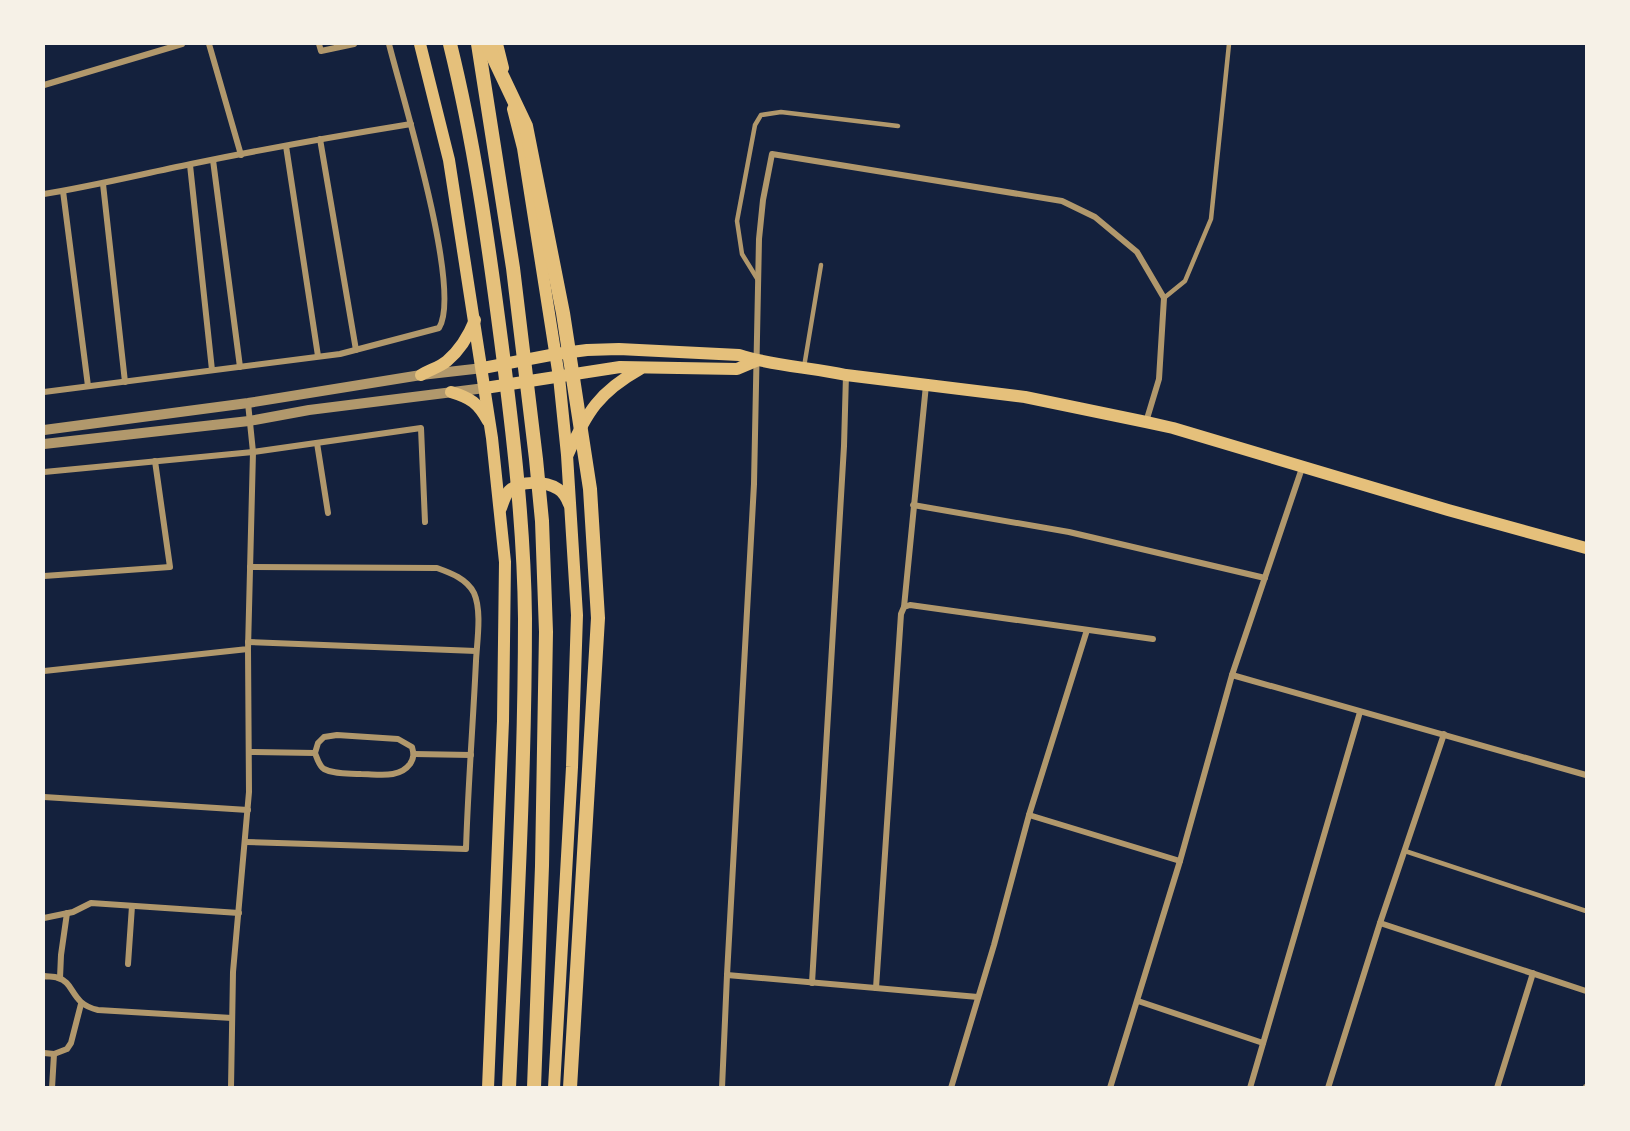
<svg xmlns="http://www.w3.org/2000/svg" width="1630" height="1131" font-family="Manrope,sans-serif">
  <rect width="100%" height="100%" fill="#14213d"/>
  <g fill="none" stroke-linecap="round" stroke-linejoin="round">
    <g stroke="#b1986c" stroke-width="4.5">
      <polyline points="758,280 742,254 737,221 755,125 761,115 781,112 898,126"/>
      <polyline points="1164,298 1185,281 1211,219 1229,44"/>
      <polyline points="804,367 821,265"/>
      <polyline points="1405,851 1586,911"/>
    </g>
    <g stroke="#b1986c" stroke-width="6">
      <polyline points="209,44 241,155"/>
      <polyline points="319,44 321,51 354,44"/>
      <polyline points="44,85 182,44"/>
      <polyline points="320,139 356,350"/>
      <polyline points="286,146 318,356"/>
      <polyline points="213,160 240,367"/>
      <polyline points="190,165 212,370"/>
      <polyline points="103,184 125,382"/>
      <polyline points="63,191 88,386"/>
      <path d="M 44,194 C 93,186 142,174 191,164 C 264,149 337,136 411,124"/>
      <path d="M 44,392 L 340,354 L 439,328 C 463,290 401,93 389,44"/>
      <polyline points="317,443 328,513"/>
      <polyline points="44,472 253,452 421,428 425,522"/>
      <polyline points="913,505 1069,532 1265,578"/>
      <polyline points="44,576 170,567 155,461"/>
      <polyline points="904,607 926,385"/>
      <polyline points="248,642 476,651"/>
      <polyline points="44,671 248,649 253,452 248,403"/>
      <polyline points="1232,675 1586,775"/>
      <path d="M 249,752 L 315,753 L 318,743 L 324,737 L 337,735 L 398,739 L 412,747 C 414,754 414,758 410,764 C 399,779 378,774 361,774 C 350,773 335,775 324,769 C 319,766 317,758 315,753"/>
      <polyline points="414,754 471,755"/>
      <polyline points="44,797 248,810"/>
      <polyline points="1029,815 1180,861"/>
      <path d="M 246,842 L 466,849 C 468,786 473,724 476,661 C 477,641 482,611 474,593 C 467,579 451,573 437,568 L 250,567"/>
      <polyline points="44,918 73,912 91,903 239,913"/>
      <polyline points="1380,923 1586,991"/>
      <polyline points="128,964 132,906"/>
      <polyline points="727,975 978,997"/>
      <path d="M 44,976 C 48,977 54,976 58,978 C 75,982 70,1004 98,1010 L 232,1018"/>
      <polyline points="60,978 61,955 67,913"/>
      <polyline points="812,983 844,446 846,375"/>
      <polyline points="876,988 901,614 904,607 910,605 1153,639"/>
      <polyline points="1138,1001 1263,1043"/>
      <polyline points="44,1053 54,1054 52,1088"/>
      <polyline points="54,1054 67,1049 71,1043 81,1004"/>
      <polyline points="231,1088 233,972 249,792 248,649"/>
      <polyline points="722,1088 727,975 754,484 759,239 763,200 772,154 1062,201 1095,217 1137,252 1164,298 1159,379 1146,422"/>
      <polyline points="951,1088 994,945 1029,815 1087,630"/>
      <polyline points="1110,1088 1180,861 1232,675 1302,468"/>
      <polyline points="1250,1088 1360,712"/>
      <polyline points="1328,1088 1380,923 1444,734"/>
      <polyline points="1497,1088 1533,973"/>
      <polyline points="1586,1088 1586,1087"/>
    </g>
    <g stroke="#b1986c" stroke-width="10">
      <polyline points="44,430 248,403 421,375 483,368"/>
      <polyline points="44,444 249,421 309,410 485,388"/>
    </g>
    <g stroke="#e5c07b" stroke-width="12">
      <polyline points="420,44 449,160 492,438 505,562 503,721 488,1088"/>
      <polyline points="497,44 503,68"/>
      <polyline points="513,109 523,148 559,377 567,455 577,615 572,767 554,1088"/>
      <path d="M 483,368 L 556,354 L 587,350 L 619,349 L 739,355 C 773,366 810,367 846,375 L 1025,397 L 1146,422 L 1173,428 L 1448,510 L 1586,548"/>
      <path d="M 421,375 C 429,370 440,367 447,361 C 460,350 469,335 475,320"/>
      <polyline points="485,388 620,367 737,369 756,361"/>
      <path d="M 451,392 C 471,398 478,403 488,421"/>
      <path d="M 568,454 C 587,412 599,392 640,369"/>
      <path d="M 501,508 C 503,503 505,495 509,491 C 520,480 545,481 558,489 C 563,492 567,499 569,504"/>
    </g>
    <g stroke="#e5c07b" stroke-width="14">
      <path d="M 450,44 C 474,141 488,240 501,340 C 513,432 524,525 525,618 C 525,775 516,931 509,1088"/>
      <polyline points="478,44 513,268 536,459 542,521 546,632 542,866 534,1088"/>
    </g>
    <polyline stroke="#e5c07b" stroke-width="14" points="487,44 526,126 563,313 590,489 598,618 570,1088"/>
  </g>
  <rect width="1630" height="1131" fill="none" stroke="#f6f1e7" stroke-width="90"/>
</svg>
